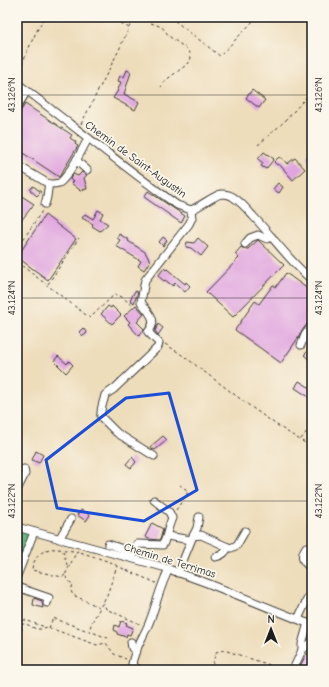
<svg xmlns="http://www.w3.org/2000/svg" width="329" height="687" font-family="'Comic Neue',sans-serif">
  <rect width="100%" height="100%" fill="#fbf7ec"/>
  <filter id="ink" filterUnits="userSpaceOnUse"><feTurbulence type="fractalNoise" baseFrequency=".025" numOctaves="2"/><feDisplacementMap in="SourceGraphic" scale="8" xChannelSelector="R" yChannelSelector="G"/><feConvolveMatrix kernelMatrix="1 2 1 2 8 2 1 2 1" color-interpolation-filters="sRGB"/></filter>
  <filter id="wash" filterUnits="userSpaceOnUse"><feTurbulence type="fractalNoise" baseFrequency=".012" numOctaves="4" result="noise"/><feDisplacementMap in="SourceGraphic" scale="16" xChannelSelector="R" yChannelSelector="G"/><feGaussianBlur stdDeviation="0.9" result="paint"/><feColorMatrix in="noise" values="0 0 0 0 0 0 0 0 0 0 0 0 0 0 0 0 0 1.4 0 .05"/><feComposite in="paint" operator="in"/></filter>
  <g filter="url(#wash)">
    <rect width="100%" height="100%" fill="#edb"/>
    <polygon fill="#69b780" stroke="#426a4e" points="17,529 32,533 17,570"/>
    <g id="blocks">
      <g fill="#e0a4df">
        <polygon points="127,70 131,72 124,94 139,102 135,110 113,98 117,92 121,82 118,81 120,76 124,77"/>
        <polygon points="252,90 265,100 259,108 246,98"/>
        <polygon points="25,104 72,135 70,138 76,142 75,144 78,146 59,177 17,149 17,117"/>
        <polygon points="312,150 312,163 306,158"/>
        <polygon points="264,152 274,159 266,169 261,166 263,163 258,159"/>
        <polygon points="279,157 283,159 287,164 295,158 305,169 293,180 279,164 277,165 274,162"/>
        <polygon points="82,172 87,175 84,178 87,189 80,190 71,183 73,182 70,179 73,174 78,176"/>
        <polygon points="278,183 283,187 279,193 273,189"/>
        <polygon points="33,186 41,192 37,196 30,190"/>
        <polygon points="148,191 185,216 181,223 144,197"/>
        <polygon points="17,193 34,204 17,226"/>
        <polygon points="98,210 103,213 100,219 108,224 100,231 92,226 93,224 82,218 85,214 93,219"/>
        <polygon points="45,215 76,239 48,280 17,257"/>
        <polygon points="119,234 129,240 128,241 145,252 150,261 144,270 138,266 141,261 116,246 120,240 117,238"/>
        <polygon points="163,237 167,240 163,246 159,242"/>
        <polygon points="198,238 208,247 201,256 191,248 186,247 187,242 194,243"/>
        <polygon points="258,240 284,265 233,317 206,292 239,258 235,254 241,247 244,249 248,249"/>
        <polygon points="164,268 166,270 167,269 185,284 186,282 190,286 185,292 175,283 173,286 165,280 164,281 158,276"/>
        <polygon points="286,273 312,292 312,318 301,332 298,338 281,363 235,330 255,301 259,304 273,285 276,287"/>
        <polygon points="135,291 138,292 134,303 130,300"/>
        <polygon points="136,305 144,314 137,322 144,329 139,336 128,324 130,322 124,316"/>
        <polygon points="108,306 111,308 112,306 121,315 112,324 101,314"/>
        <polygon points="158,324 163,328 158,335 155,331"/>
        <polygon points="83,328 87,333 83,336 79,332"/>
        <polygon points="312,347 312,362 304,355"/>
        <polygon points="58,356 67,364 69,361 73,365 66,373 54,361"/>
        <polygon points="299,381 312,389 312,399 295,388"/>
        <polygon points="163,436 167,440 155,450 150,447"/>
        <polygon points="36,451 43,455 39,463 32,460"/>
        <polygon points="132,457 136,462 131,468 126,464"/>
        <polygon points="81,510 90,515 86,521 77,515"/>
        <polygon points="152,523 163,529 160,540 149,539 145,537"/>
        <polygon points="309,552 312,552 311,561 308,558"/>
        <polygon points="34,598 42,601 43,608 33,605"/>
        <polygon points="121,621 127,623 126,625 133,628 130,635 127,634 126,637 117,634 117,632 114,630 115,625 119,627"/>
        <polygon points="307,653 312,655 312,670 298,670"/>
      </g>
    </g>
  </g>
  <g filter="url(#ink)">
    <use href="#blocks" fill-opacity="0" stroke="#3c3934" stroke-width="1"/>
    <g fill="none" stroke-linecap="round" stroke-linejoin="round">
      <defs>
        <g id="minor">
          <path d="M 17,83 C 71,124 123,166 177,205 L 191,210 C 199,207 215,195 221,194 C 225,194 229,194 233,197 C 241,202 247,209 253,216 C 273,237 290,262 312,280"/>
          <polyline points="17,107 27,91"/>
          <polyline points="77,159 79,163 87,170"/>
          <polyline points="17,165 49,184"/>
          <path d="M 45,204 C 48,197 47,191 49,184 C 52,184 56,184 59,183 C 67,179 84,147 88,138"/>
          <polyline points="245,244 250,238 258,235 267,239 272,237"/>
          <polyline points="301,345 305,335 312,325"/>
          <path d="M 154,456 L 117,433 L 101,417 C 100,407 103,405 105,395 L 114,389 L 158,347 L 159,343 L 148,332 C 159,320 148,312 141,302 L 145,280 L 189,224 L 192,218 L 191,210"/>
          <polyline points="17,490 25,474 24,469"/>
          <polyline points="17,527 163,567 207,583 312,625"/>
          <polyline points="167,536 191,540"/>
          <polyline points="193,536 197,528 199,517"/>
          <polyline points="59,539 71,519"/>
          <polyline points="108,544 132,552 132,557"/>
          <polyline points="228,547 231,548 237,545 245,531"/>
          <path d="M 312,547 L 306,547 C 299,557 303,563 312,568"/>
          <path d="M 133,555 L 137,544 L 163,545 C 167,536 168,527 172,518 L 169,512 L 154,500"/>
          <path d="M 178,573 L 193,536 L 201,535 L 228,547 C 226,553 221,556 215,557"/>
          <polyline points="17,576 34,532"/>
          <polyline points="17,587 49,598 47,603"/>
          <polyline points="298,619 312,589"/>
          <polyline points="131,642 132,648 137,650"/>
          <polyline points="302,650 302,644 308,623"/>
          <path d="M 140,670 L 135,668 L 132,664 C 134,650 144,636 149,623 C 156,606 160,586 169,569"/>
          <polyline points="293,670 302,650 312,642"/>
        </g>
      </defs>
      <use href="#minor" stroke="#3c3934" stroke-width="9"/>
      <g stroke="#3c3934" stroke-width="1" stroke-dasharray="3 3" stroke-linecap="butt">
        <polyline points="111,17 129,28"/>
        <polyline points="170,17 220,56 257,17"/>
        <polyline points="151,23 162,27 170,37 187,49 190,53 191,58 189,63 166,80 161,87"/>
        <path d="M 17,75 C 26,56 33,35 45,17"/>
        <polyline points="81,124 118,52 134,17"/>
        <polyline points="258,145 285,121 312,91"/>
        <polyline points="17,249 42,211"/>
        <polyline points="17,262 90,318 115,294 122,297 133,306"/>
        <polyline points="48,284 79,238"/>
        <path d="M 165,344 C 184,355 200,369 218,382 C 248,405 279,428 312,447"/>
        <polyline points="301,439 312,425"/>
        <polyline points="176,510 187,494 187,490 180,485"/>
        <polyline points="63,551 68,568"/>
        <path d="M 65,575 L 62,577 L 32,570 C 32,561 41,550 50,549 C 58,548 68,551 76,551"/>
        <polyline points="103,601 106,609 140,624"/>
        <polyline points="99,607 73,595 71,591 73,584 68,581 65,575 77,551 113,563 117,566"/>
        <polyline points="17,620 25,620 45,627"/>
        <polyline points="49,628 53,618 88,631"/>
        <path d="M 17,629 C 26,617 30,630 40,629 C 42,629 44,628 47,627 L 97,645 L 106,643 L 114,654 L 126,659"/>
        <polyline points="108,638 89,631 92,622 107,595 117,566 156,583"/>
        <polyline points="17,641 22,630 21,625"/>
        <polyline points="211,670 216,652 224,650 285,670"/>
      </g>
      <use href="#minor" stroke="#fff" stroke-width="7"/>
    </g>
  </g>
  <path fill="none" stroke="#1d4ed8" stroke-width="3" stroke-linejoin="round" d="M 169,393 L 197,490 L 144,521 L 57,508 L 46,460 L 126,398 Z"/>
  <path fill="none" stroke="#1c1c1c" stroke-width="1" stroke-opacity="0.45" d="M 17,95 L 312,95M 17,298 L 312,298M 17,501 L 312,501"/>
  <g text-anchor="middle" stroke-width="3.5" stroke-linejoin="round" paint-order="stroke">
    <g font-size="11" fill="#1c1c1c" stroke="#fbf7ec">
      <text transform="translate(136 159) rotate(36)" y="4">Chemin de Saint-Augustin</text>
      <text transform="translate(170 560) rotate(17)" y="4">Chemin de Terrimas</text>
    </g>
  </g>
  <rect width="329" height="687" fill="none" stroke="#fbf7ec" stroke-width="44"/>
  <g transform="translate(271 629)" stroke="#fbf7ec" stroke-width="3" paint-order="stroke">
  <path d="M0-3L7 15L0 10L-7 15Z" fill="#1c1c1c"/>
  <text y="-6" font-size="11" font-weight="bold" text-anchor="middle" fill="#1c1c1c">N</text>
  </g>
  <rect x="22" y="22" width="285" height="643" fill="none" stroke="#1c1c1c" stroke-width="1.5"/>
  <g font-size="10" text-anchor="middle" fill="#1c1c1c">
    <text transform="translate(11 95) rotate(-90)" y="4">43.126°N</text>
    <text transform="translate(318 95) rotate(-90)" y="4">43.126°N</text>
    <text transform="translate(11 298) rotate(-90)" y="4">43.124°N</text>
    <text transform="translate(318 298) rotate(-90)" y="4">43.124°N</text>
    <text transform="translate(11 501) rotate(-90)" y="4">43.122°N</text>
    <text transform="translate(318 501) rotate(-90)" y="4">43.122°N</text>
  </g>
</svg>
